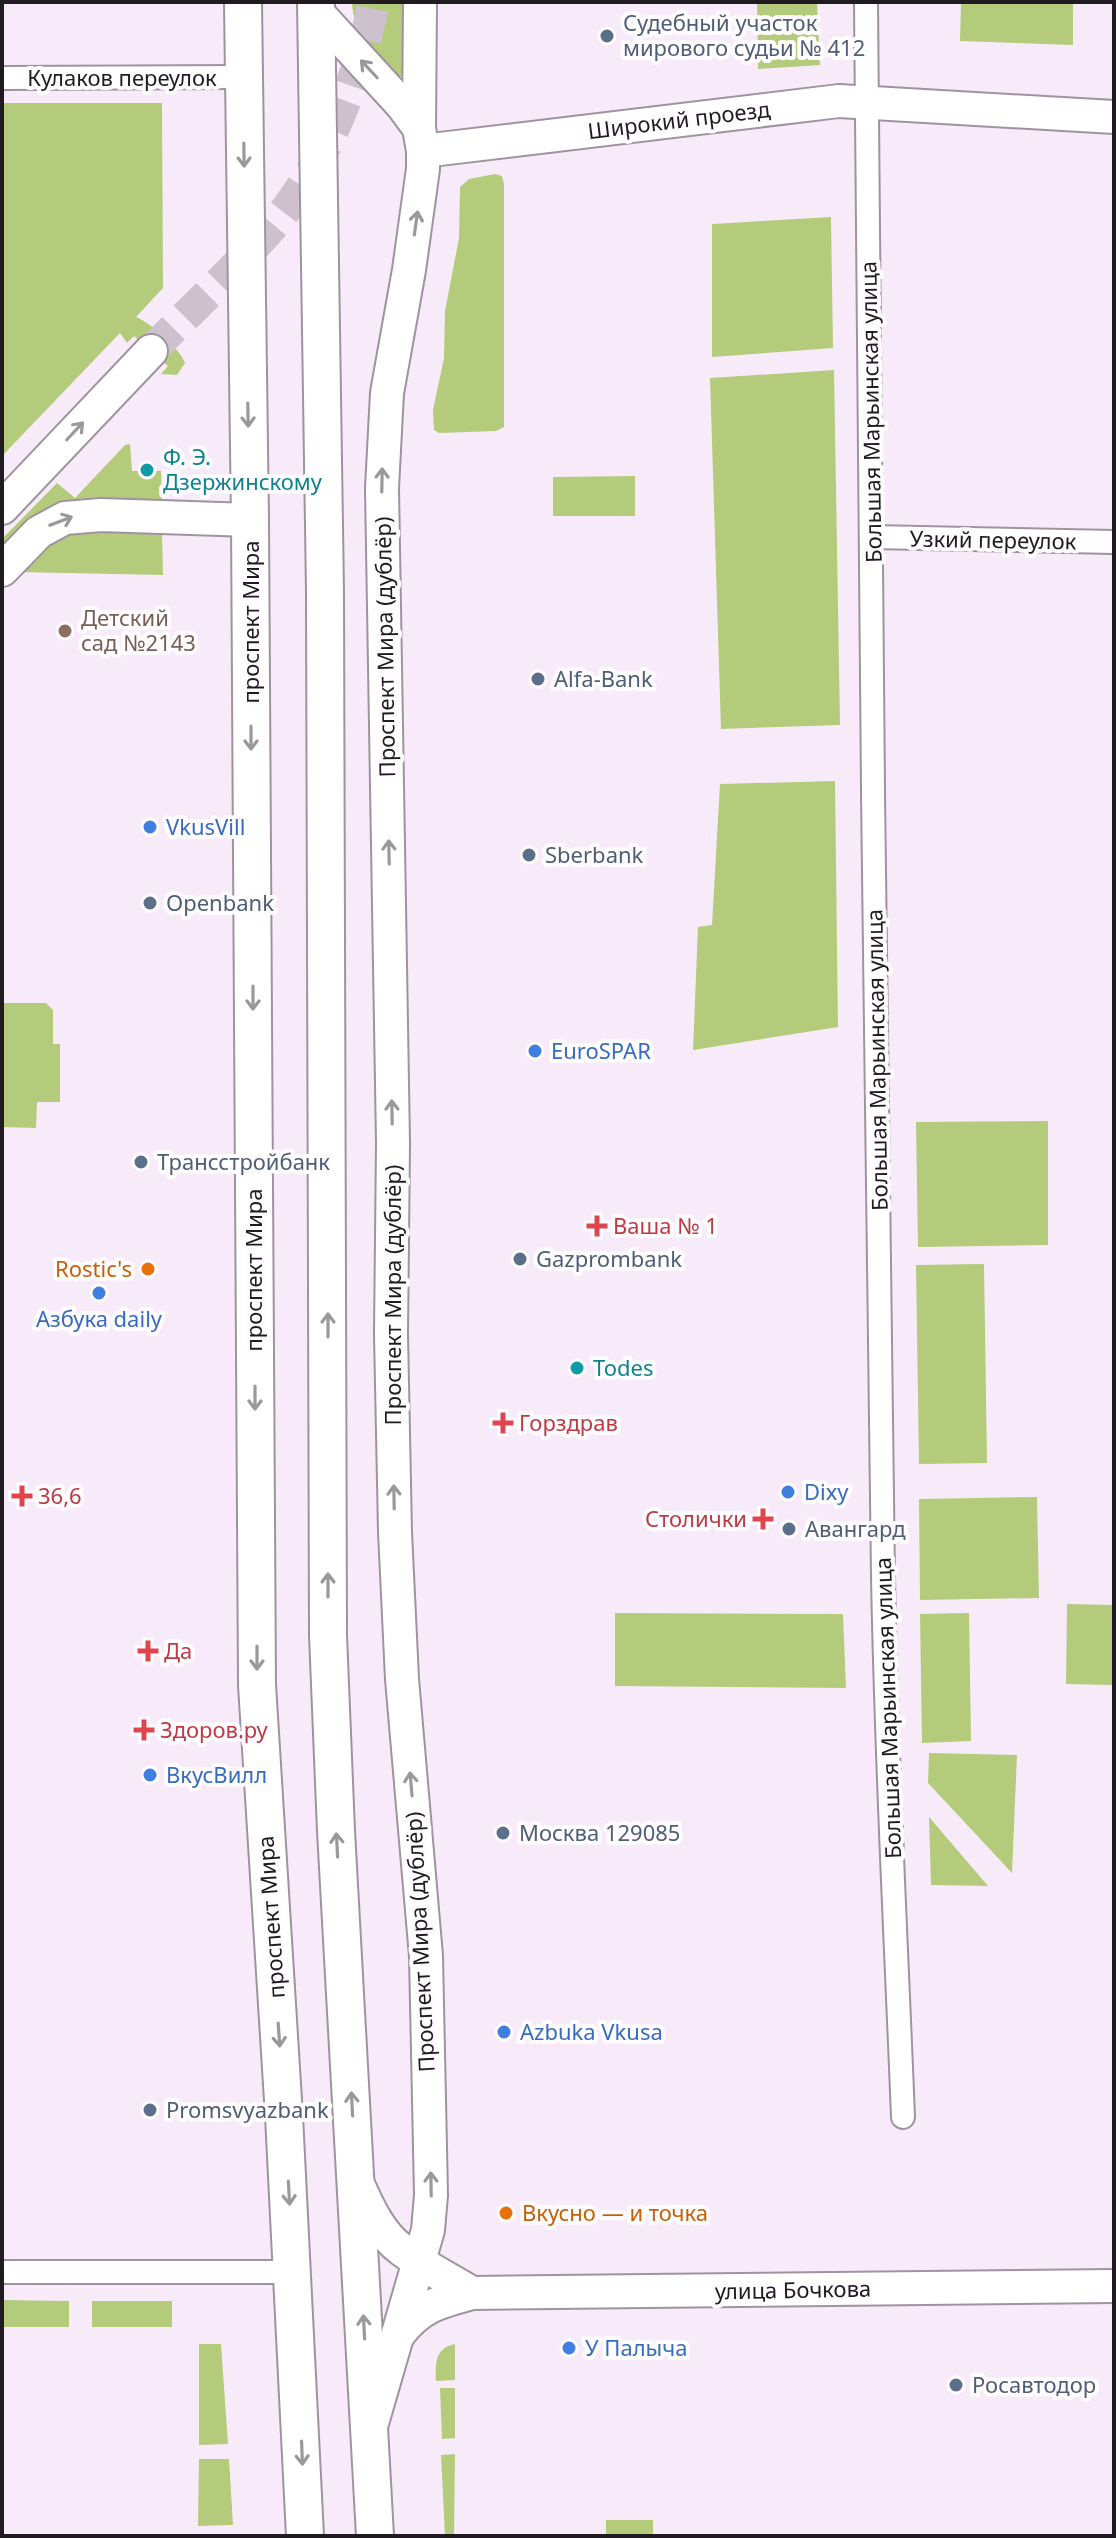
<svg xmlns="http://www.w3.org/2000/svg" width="1116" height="2538" font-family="'Noto Sans',sans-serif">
  <rect width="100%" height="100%" fill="#f8ebf9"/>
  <g fill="#b4cb7c">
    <path d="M 352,2 L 408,2 L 405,77 L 398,76 C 376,53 353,35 352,2 Z"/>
    <polygon points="757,2 817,2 820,65 758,69"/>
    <polygon points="961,2 1073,2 1073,45 960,41"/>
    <path d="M 2,103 L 162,103 L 163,288 L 136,317 C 150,322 181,350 185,363 L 177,375 L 161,374 L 168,366 L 134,336 L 127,343 L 120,333 L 2,456 Z"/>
    <polygon points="495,174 502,176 504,184 504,427 496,431 439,433 434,430 433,410 444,358 445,311 459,238 460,187 469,179"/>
    <polygon points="831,217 833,348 712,357 712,224"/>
    <polygon points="834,370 840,725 721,729 710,378"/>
    <path d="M 130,444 L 132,471 L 161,471 L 162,502 C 127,500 81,491 49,508 C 31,517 16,537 2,550 L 2,539 L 57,483 L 75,498 L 125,445 Z"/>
    <polygon points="635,476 635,516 553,516 553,477"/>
    <polygon points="78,530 162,532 163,575 17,572 46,543"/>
    <polygon points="835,781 838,1027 693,1050 698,927 712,925 720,784"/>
    <polygon points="2,1003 46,1003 53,1010 53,1044 60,1044 60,1102 37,1102 36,1128 2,1127"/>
    <polygon points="1048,1121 1048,1245 918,1247 916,1122"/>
    <polygon points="984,1264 987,1463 919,1464 916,1265"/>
    <polygon points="1037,1497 1039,1598 920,1600 919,1499"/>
    <polygon points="1067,1604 1114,1605 1114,1685 1066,1684"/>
    <polygon points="615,1613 843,1614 846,1688 615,1686"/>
    <polygon points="969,1613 971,1741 922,1743 920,1614"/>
    <polygon points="929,1753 1017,1755 1012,1873 928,1783"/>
    <polygon points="929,1817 988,1886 931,1885"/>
    <polygon points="2,2300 69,2301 69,2327 2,2327"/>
    <rect x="92" y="2301" width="80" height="26"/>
    <polygon points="199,2344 221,2344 228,2444 199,2445"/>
    <path d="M 455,2344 L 455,2380 L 436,2381 C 435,2363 435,2348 455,2344 Z"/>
    <polygon points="440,2388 455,2388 455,2438 442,2439"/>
    <polygon points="455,2454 454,2536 445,2536 441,2455"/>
    <polygon points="199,2459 229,2459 233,2525 198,2526"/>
    <rect x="606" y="2520" width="47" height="16"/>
  </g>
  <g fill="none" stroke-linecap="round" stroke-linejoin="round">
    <path stroke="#cdc1ce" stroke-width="32" stroke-dasharray="32 16" stroke-linecap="butt" d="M 151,351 C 191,310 233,271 271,228 C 326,164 357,84 374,2"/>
    <defs>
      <g id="street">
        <path d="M 866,2 C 872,526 873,1051 883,1575 C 886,1756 896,1937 903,2117"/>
        <polyline points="2,78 242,77"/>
        <polyline points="872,537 1114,542"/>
        <polyline points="2,2272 293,2272"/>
      </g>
      <g id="secondary">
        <polyline points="316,11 402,105 419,128 423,151 423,169 409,270 387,393 382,488 393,1143 391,1334 395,1532 402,1679 426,1956 431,2195 428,2230 372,2423"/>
        <polyline points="419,128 420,2"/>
        <polyline points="423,151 839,101 1114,117"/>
        <polyline points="2,508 151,351"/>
        <polyline points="2,570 39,532 65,518 101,515 250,520"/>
        <path d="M 357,2182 C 368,2207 380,2234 402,2250 C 423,2266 449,2279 472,2293"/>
        <path d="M 399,2334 C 420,2306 439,2302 472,2293 L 1114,2286"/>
      </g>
      <g id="primary">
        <polyline points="243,2 250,520 257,1685 284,2116 305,2536"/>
        <polyline points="316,2 325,592 328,1635 336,1831 375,2536"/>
      </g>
    </defs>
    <use href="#street" stroke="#9f93a0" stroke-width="26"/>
    <use href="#secondary" stroke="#9f93a0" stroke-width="36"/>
    <use href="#primary" stroke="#9f93a0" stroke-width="40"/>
    <use href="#street" stroke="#fff" stroke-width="22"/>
    <use href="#secondary" stroke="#fff" stroke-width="32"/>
    <use href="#primary" stroke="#fff" stroke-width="36"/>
  </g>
  <defs><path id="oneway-shaft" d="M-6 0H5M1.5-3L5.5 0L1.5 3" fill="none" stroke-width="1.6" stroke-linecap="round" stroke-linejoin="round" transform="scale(2)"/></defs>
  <g stroke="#9a989b">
    <use href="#oneway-shaft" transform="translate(369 69) rotate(-133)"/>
    <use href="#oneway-shaft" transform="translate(244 155) rotate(89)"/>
    <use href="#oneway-shaft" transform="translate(416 223) rotate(-82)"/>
    <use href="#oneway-shaft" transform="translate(248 415) rotate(89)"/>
    <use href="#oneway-shaft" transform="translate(75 431) rotate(-47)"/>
    <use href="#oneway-shaft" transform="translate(382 480) rotate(-89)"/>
    <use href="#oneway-shaft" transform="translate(61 521) rotate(-21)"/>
    <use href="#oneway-shaft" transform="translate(251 738) rotate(90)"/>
    <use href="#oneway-shaft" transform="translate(389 852) rotate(-91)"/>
    <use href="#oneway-shaft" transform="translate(253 998) rotate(90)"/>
    <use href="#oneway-shaft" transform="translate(392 1112) rotate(-91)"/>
    <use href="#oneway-shaft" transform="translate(328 1325) rotate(-90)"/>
    <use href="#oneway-shaft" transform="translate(255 1398) rotate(90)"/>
    <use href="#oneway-shaft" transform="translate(394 1497) rotate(-91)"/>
    <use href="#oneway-shaft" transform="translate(328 1585) rotate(-90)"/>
    <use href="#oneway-shaft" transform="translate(257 1658) rotate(90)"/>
    <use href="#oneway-shaft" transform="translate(411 1784) rotate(-95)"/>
    <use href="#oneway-shaft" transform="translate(337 1845) rotate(-93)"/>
    <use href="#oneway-shaft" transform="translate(279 2035) rotate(86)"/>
    <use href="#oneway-shaft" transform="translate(352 2104) rotate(-93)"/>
    <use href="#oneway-shaft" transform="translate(431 2184) rotate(-91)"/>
    <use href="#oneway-shaft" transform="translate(289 2193) rotate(87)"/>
    <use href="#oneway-shaft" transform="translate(364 2327) rotate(-93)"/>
    <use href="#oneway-shaft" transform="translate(302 2453) rotate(88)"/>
  </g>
  <g fill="#5c6f8a" stroke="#fffcff" stroke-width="3">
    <circle cx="607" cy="36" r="8"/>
    <circle cx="538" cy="679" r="8"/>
    <circle cx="529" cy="855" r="8"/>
    <circle cx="150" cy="903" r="8"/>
    <circle cx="141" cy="1162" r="8"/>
    <circle cx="520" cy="1259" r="8"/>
    <circle cx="789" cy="1529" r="8"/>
    <circle cx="503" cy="1833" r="8"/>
    <circle cx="150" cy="2110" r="8"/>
    <circle cx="956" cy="2385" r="8"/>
  </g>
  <g fill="#0f9aa8" stroke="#fffcff" stroke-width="3">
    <circle cx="147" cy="470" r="8"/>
    <circle cx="577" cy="1368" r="8"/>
  </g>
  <circle fill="#8d6e63" stroke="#fffcff" stroke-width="3" cx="65" cy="631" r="8"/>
  <g fill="#3f7fe0" stroke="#fffcff" stroke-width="3">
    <circle cx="150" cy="827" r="8"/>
    <circle cx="535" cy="1051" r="8"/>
    <circle cx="99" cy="1293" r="8"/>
    <circle cx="788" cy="1492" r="8"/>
    <circle cx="150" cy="1775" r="8"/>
    <circle cx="504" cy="2032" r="8"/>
    <circle cx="569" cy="2348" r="8"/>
  </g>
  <g fill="#e0444e" stroke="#fffcff" stroke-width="3">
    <path d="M593 1214h8v8h8v8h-8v8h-8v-8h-8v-8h8z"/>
    <path d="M499 1411h8v8h8v8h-8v8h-8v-8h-8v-8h8z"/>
    <path d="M18 1484h8v8h8v8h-8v8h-8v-8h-8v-8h8z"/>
    <path d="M759 1507h8v8h8v8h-8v8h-8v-8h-8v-8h8z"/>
    <path d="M144 1639h8v8h8v8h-8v8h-8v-8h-8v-8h8z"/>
    <path d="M140 1718h8v8h8v8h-8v8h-8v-8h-8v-8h8z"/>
  </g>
  <g fill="#e8710a" stroke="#fffcff" stroke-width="3">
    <circle cx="148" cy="1269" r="8"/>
    <circle cx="506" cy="2213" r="8"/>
  </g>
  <g text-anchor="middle" stroke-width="8" stroke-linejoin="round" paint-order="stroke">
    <g font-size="22" fill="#4e5e75" stroke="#fffcff" text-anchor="start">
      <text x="623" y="31">Судебный участок<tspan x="623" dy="25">мирового судьи № 412</tspan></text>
      <text x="554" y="687">Alfa-Bank</text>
      <text x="545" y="863">Sberbank</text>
      <text x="166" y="911">Openbank</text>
      <text x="157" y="1170">Трансстройбанк</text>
      <text x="536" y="1267">Gazprombank</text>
      <text x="805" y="1537">Авангард</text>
      <text x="519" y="1841">Москва 129085</text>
      <text x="166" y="2118">Promsvyazbank</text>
      <text x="972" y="2393">Росавтодор</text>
    </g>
    <g font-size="22" fill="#1f1b20" stroke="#fffcff">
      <text x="122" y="86">Кулаков переулок</text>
      <text transform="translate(679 120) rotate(-7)" y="8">Широкий проезд</text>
      <text transform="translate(871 412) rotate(-91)" y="8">Большая Марьинская улица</text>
      <text transform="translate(993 540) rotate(1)" y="8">Узкий переулок</text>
      <text transform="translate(251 622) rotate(-90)" y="8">проспект Мира</text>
      <text transform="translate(385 647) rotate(-91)" y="8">Проспект Мира (дублёр)</text>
      <text transform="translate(877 1060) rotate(-91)" y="8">Большая Марьинская улица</text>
      <text transform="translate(254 1270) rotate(-90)" y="8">проспект Мира</text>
      <text transform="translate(393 1295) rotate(-90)" y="8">Проспект Мира (дублёр)</text>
      <text transform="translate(888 1708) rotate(-92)" y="8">Большая Марьинская улица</text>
      <text transform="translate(271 1917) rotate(-94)" y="8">проспект Мира</text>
      <text transform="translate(420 1942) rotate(-93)" y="8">Проспект Мира (дублёр)</text>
      <text transform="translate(793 2290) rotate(-1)" y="8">улица Бочкова</text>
    </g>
    <g font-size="22" fill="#0d838f" stroke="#fffcff" text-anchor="start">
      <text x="163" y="465">Ф. Э.<tspan x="163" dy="25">Дзержинскому</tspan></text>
      <text x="593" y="1376">Todes</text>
    </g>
    <g font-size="22" fill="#785e54" stroke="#fffcff" text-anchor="start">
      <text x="81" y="626">Детский<tspan x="81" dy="25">сад №2143</tspan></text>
    </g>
    <g font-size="22" fill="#366cbe" stroke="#fffcff" text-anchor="start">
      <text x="166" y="835">VkusVill</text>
      <text x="551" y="1059">EuroSPAR</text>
      <text x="99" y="1327" text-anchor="middle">Азбука daily</text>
      <text x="804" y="1500">Dixy</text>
      <text x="166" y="1783">ВкусВилл</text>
      <text x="520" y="2040">Azbuka Vkusa</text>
      <text x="585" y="2356">У Палыча</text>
    </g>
    <g font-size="22" fill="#be3a42" stroke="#fffcff" text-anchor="start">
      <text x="613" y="1234">Ваша № 1</text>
      <text x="519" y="1431">Горздрав</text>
      <text x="38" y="1504">36,6</text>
      <text x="747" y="1527" text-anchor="end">Столички</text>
      <text x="164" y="1659">Да</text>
      <text x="160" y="1738">Здоров.ру</text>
    </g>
    <g font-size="22" fill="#c56008" stroke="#fffcff" text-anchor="end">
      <text x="132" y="1277">Rostic's</text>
      <text x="522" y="2221" text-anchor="start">Вкусно — и точка</text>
    </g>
  </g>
  <rect width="1116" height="2538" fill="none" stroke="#1f1b20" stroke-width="8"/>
</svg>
